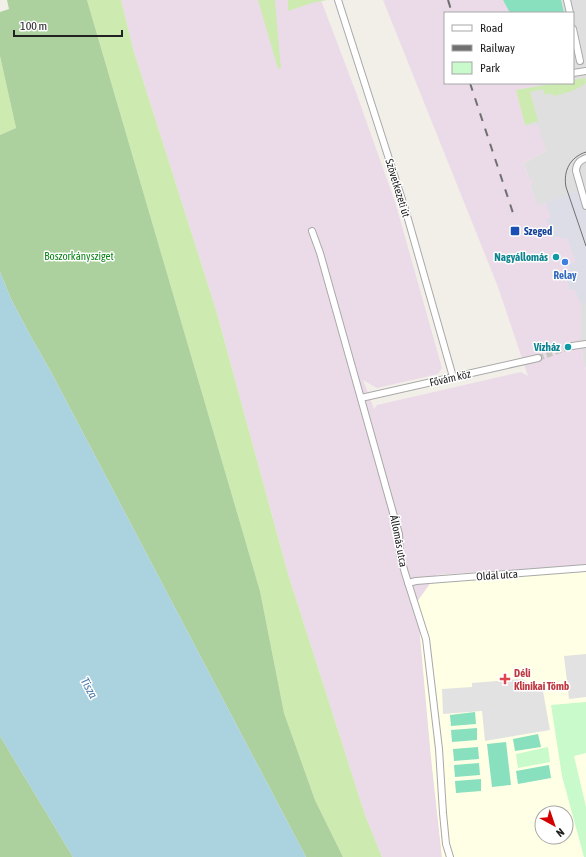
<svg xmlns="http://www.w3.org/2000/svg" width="586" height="857" font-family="'Asap Condensed',sans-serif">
  <rect width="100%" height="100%" fill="#f2efe9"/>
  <polygon fill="#e0dfdf" points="503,0 586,0 586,370 583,360 581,339 581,306 553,238 546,203 537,206 530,184 532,183 528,177 524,163 546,151 525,126 516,90 538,85 538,83 573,83 573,13 510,13"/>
  <polygon fill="#ebdbe8" points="121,0 321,0 357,95 396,205 442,368 438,374 377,388 363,380 374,409 377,405 521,372 528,376 498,287 383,0 503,0 510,13 445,13 445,83 538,83 539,85 516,90 525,126 538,125 546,151 524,163 528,177 530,177 532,183 530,184 537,205 546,203 551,218 547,219 553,238 560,235 567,237 576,263 568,265 570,269 563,272 570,291 575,289 581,306 581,339 583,360 586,370 586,565 417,602 431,757 442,857 382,857 365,815 288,574 216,310 134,52"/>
  <path fill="#ffffe5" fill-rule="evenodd" d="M 586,565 L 586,857 L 442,857 L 431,757 L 417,602 L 436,575 ZM 542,813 L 566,813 L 566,837 L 542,837 Z"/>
  <g fill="#cdebb0">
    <polygon points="87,0 121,0 134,52 216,310 288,574 365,815 382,857 343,857 315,800 284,713 260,591"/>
    <polygon points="258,0 275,0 279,47 281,68 278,69"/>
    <polygon points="288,0 327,0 312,3 288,11"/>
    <polygon points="0,56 16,128 0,135"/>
    <path d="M 585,78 L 586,83 C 576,91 565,93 553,96 L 552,93 L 545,95 L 543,89 L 530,92 L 538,121 L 525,125 L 516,90 L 558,83 L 573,83 L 573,80 Z"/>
  </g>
  <g fill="#add19e">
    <polygon points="7,0 87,0 260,591 284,713 315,800 343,857 306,857 51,372 30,335 11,299 0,272 0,135 16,128 0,56 0,12 9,9"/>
    <polygon points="0,736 73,857 0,857"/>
  </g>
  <g fill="#c8facc">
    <polygon points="586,702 586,753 574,756 586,807 586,857 584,857 562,776 551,705"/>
    <polygon points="548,747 550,762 518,768 516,754"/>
  </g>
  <g fill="#88e0be">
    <polygon points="503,0 561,0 564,13 510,13"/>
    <polygon points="475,712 476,724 451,726 450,715"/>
    <polygon points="477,728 477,740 452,742 451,730"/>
    <polygon points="538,734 541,747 515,751 513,739"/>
    <polygon points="506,742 511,785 492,787 487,744"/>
    <polygon points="478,747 479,759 454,761 453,749"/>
    <polygon points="479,763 480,775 455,777 454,765"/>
    <polygon points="549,765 551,778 518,784 516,771"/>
    <polygon points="481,779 481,791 456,793 455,781"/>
  </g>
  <g fill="#e2e2e2">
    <polygon points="586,654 586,697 569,699 564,656"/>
    <polygon points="522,679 543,691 550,730 485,741 482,711 443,714 442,689 472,687 472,683"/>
  </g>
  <polygon fill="#dddde8" points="578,190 586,215 586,303 581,306 575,289 570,291 563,271 570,269 568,265 576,262 567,237 561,239 559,236 553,238 546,219 551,218 546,203"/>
  <polygon fill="#aad3df" points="0,272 11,299 30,335 51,372 306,857 73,857 0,736"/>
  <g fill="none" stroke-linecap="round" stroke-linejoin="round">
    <polyline stroke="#c8c6c1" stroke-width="6" stroke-dasharray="6 3" stroke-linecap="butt" points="538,358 572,346"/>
    <defs>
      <g id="minor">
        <polyline points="338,0 406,212 453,377"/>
        <polyline points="567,0 570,13"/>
        <polyline points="573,29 580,61"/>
        <polyline points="573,73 586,71"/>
        <path d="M 586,158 C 580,160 576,164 576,171 L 586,206"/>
        <polyline points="312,231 320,253 399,534 400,555 405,573 426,639 439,749 443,813 446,844 450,857"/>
        <polyline points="572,346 586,344"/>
        <polyline points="361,398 538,358"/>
        <polyline points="408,583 416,581 586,568"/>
      </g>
    </defs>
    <use href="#minor" stroke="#a9a9a9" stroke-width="8"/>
    <use href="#minor" stroke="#fff" stroke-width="6"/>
    <path stroke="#707070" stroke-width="1" d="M 586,152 C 570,157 563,171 566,187 L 586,246"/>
    <g stroke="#707070" stroke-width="2" stroke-dasharray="8 8" stroke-linecap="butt">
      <polyline points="448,0 452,13"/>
      <polyline points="470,83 513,213"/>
    </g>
  </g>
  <rect fill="#1a4fb4" stroke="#fff" stroke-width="1.5" x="510" y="226" width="10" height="10" rx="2"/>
  <g fill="#0f9aa8" stroke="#fff" stroke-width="1.5">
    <circle cx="556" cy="257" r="4"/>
    <circle cx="568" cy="347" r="4"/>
  </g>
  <circle fill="#3f7fe0" stroke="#fff" stroke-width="1.5" cx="565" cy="262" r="4"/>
  <path fill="#e0444e" stroke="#fff" stroke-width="1.5" d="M503 673h4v4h4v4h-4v4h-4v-4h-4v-4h4z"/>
  <g text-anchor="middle" stroke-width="3" stroke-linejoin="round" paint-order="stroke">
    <g font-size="11" fill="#222" stroke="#fff">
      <text transform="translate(398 188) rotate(73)" y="4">Szövetkezeti út</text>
      <text transform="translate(450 378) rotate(-13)" y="4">Fővám köz</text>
      <text transform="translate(399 541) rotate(79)" y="4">Állomás utca</text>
      <text transform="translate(497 575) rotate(-4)" y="4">Oldal utca</text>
    </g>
    <g font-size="11" font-weight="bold" fill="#164399" stroke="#fff" text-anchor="start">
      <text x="524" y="235">Szeged</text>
    </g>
    <g font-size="11" fill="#0c8416" stroke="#fff">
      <text x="79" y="260">Boszorkánysziget</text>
    </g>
    <g font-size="11" font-weight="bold" fill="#0d838f" stroke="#fff" text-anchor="end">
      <text x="548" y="261">Nagyállomás</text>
      <text x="560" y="351">Vízház</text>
    </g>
    <g font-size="11" font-weight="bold" fill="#366cbe" stroke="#fff">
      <text x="565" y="279">Relay</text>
    </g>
    <g font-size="11" font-weight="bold" fill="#be3a42" stroke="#fff" text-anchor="start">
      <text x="514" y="677">Déli<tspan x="514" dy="13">Klinikai Tömb</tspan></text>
    </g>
    <g font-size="12" font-style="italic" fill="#4a7aab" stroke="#fff">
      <text transform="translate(89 688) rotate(61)" y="4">Tisza</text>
    </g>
  </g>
  <rect x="444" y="12" width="130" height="72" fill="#ffffff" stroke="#a7a7a7"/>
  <rect x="452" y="25" width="20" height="6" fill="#ffffff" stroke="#a7a7a7"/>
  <text x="480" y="32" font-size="12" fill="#222222">Road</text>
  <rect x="452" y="45" width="20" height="6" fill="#707070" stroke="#a7a7a7"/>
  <text x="480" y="52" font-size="12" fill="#222222">Railway</text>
  <rect x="452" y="62" width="20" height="12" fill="#c8facc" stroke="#a7a7a7"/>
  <text x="480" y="72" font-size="12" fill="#222222">Park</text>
  <g transform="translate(554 825) rotate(140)"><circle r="19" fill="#ffffff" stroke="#a7a7a7"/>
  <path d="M0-3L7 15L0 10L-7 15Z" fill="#d40000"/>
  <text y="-6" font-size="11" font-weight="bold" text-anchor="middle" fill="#222222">N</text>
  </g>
  <path d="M14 30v6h108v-6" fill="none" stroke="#222222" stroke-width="2"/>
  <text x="20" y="30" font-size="12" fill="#222222" stroke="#ffffff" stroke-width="3" paint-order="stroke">100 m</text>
</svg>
